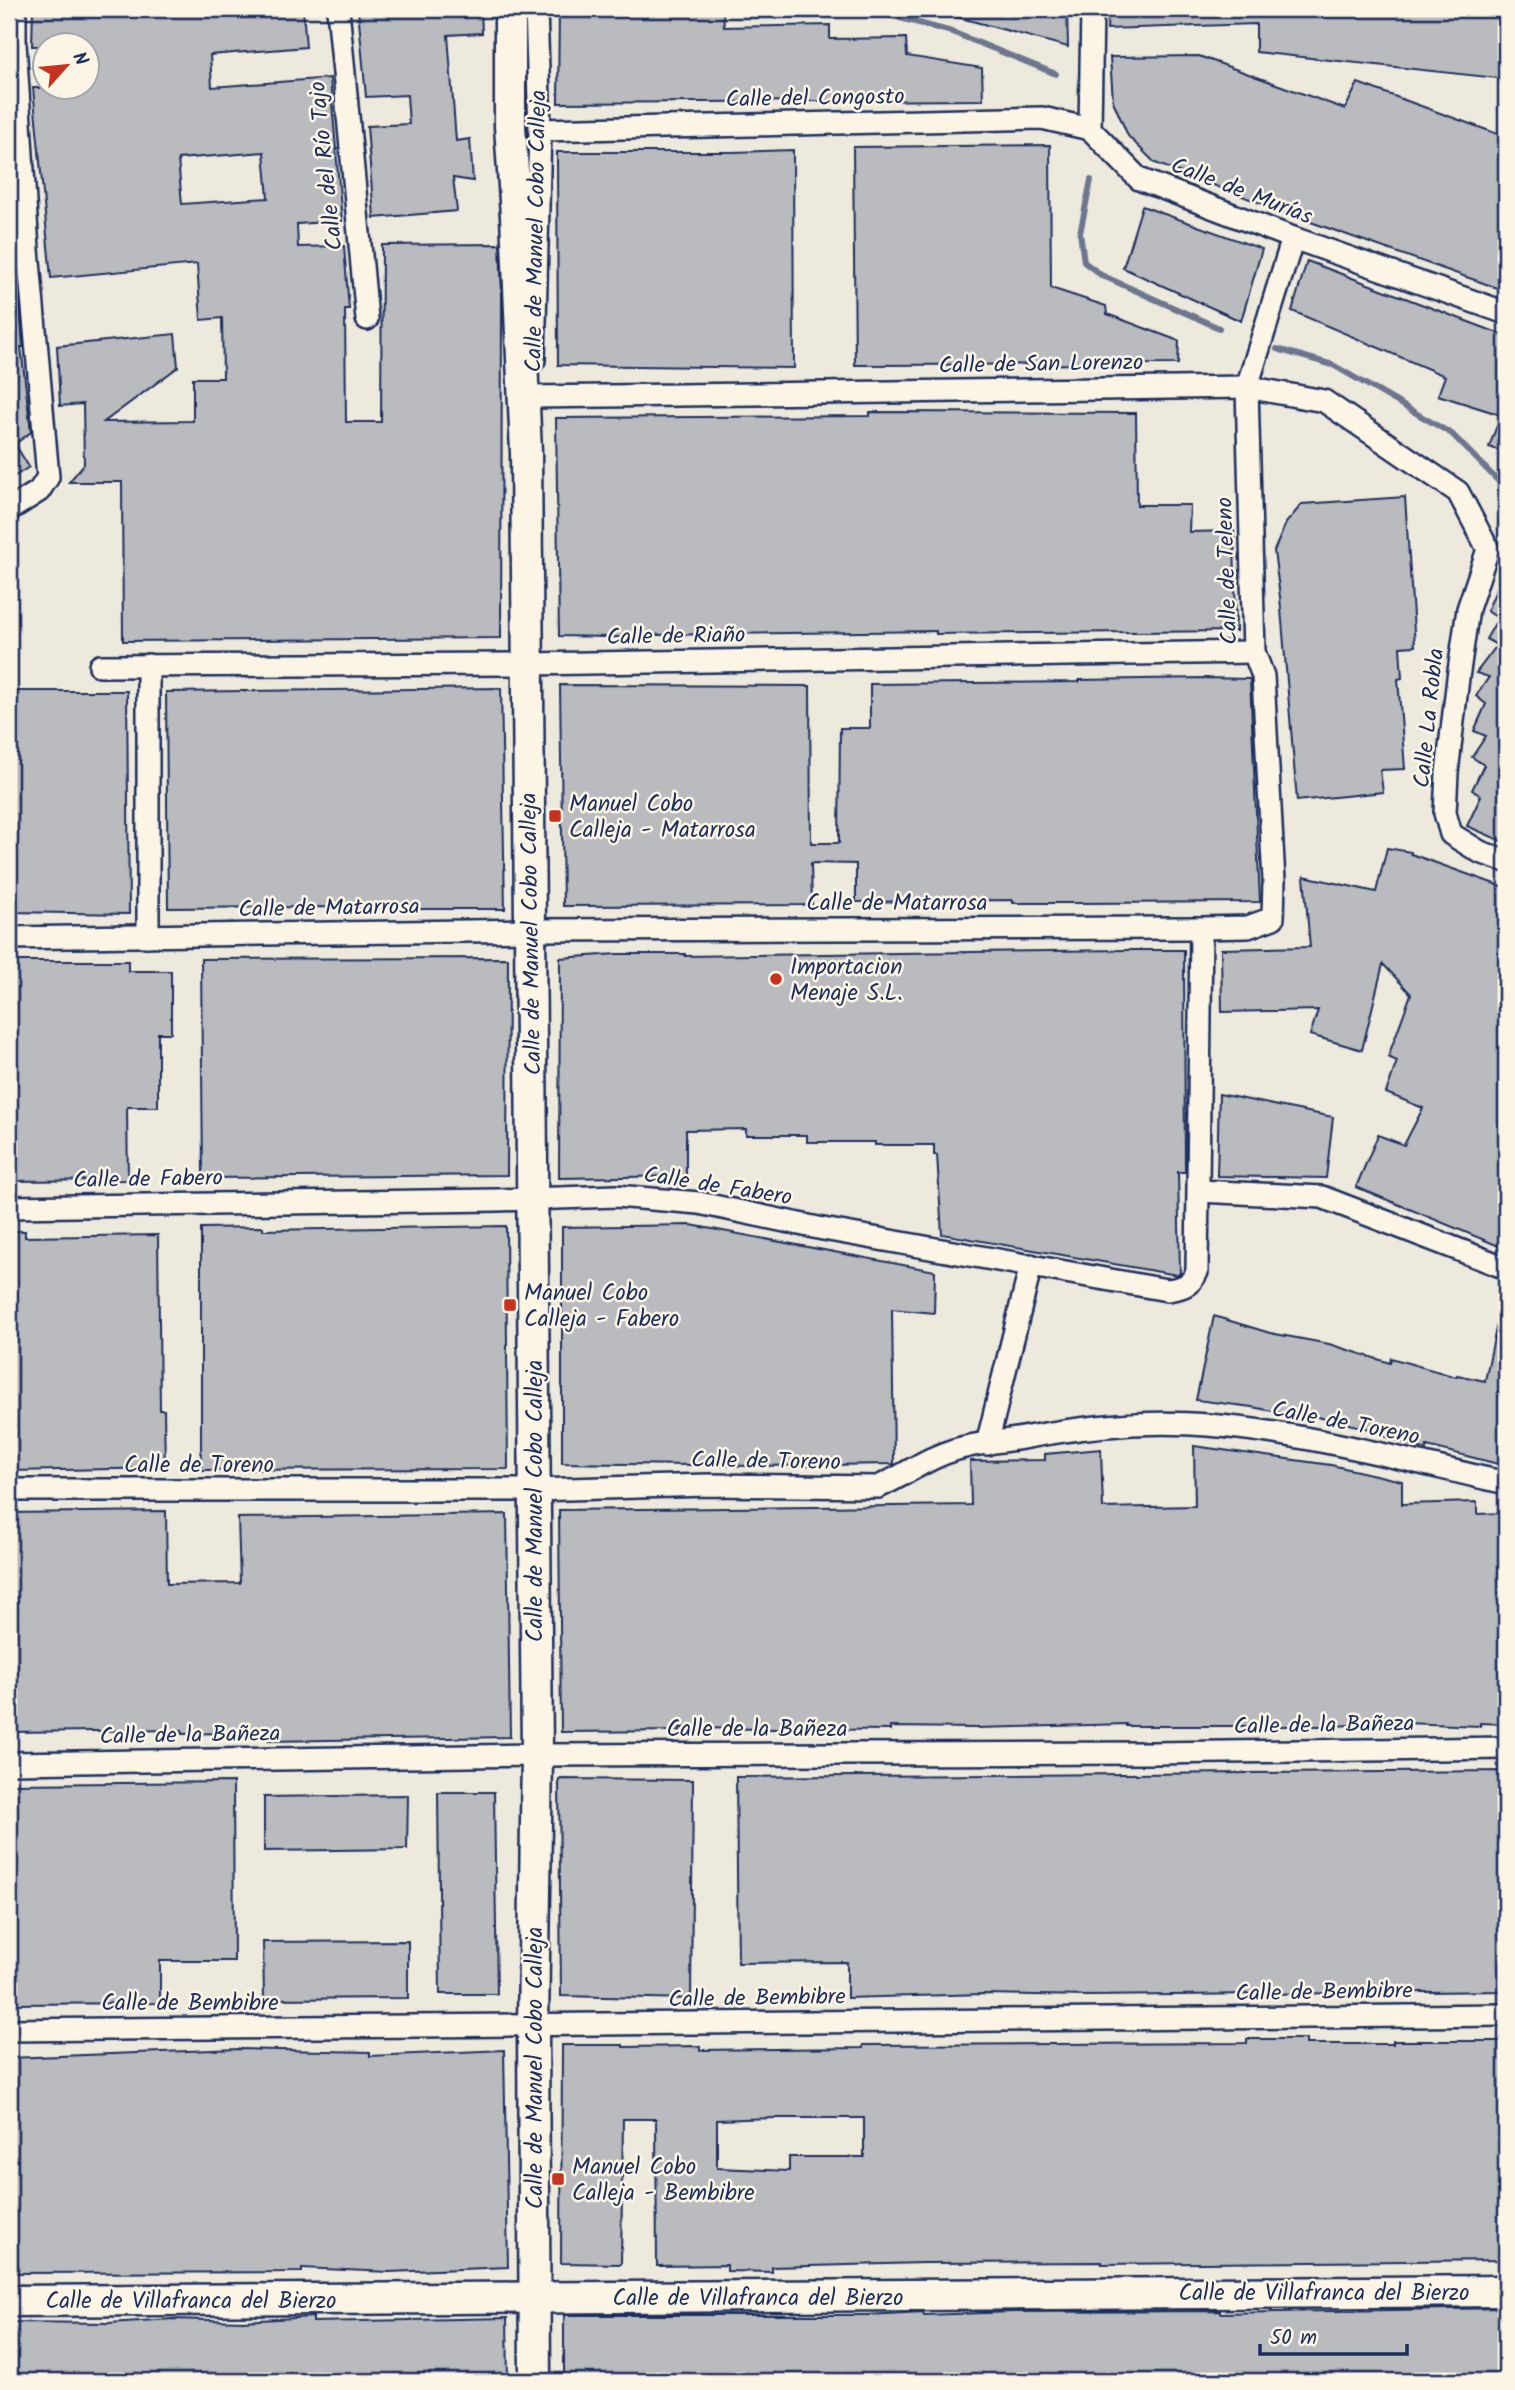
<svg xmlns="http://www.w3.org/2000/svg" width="1515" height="2390" font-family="Kalam,sans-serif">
  <rect width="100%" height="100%" fill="#eee9dd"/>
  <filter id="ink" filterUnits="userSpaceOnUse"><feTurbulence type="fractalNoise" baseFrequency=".0143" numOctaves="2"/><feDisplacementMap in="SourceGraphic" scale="14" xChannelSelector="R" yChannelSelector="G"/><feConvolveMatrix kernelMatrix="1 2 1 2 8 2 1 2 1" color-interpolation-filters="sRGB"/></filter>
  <g filter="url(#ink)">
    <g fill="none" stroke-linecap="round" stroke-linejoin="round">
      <g stroke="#6c778f" stroke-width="6">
        <polyline points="867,9 952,32 1056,74"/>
        <polyline points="1091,180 1080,233 1084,262 1101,275 1219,328"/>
        <polyline points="1277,349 1333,365 1452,434 1506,489"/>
      </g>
    </g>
    <g fill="#babbbe" stroke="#1b2f5e" stroke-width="2" fill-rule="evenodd">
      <path d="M 33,9 L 303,9 L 306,47 L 210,55 L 212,87 L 330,78 L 342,221 L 297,224 L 298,247 L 344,246 L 349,309 L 345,309 L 346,422 L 381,422 L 382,245 L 500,244 L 502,297 L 501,638 L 123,641 L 122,482 L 69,482 L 84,464 L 83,404 L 60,406 L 57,346 L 175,334 L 178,367 L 104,422 L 193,421 L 193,378 L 223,378 L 222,318 L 201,320 L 197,264 L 51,278 L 33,88 L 88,88 L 88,46 L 32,46 ZM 264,152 L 268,198 L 182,204 L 178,159 Z"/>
      <polygon points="358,9 481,9 482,33 448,35 456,141 470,139 473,181 453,178 457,211 374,218 367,126 409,124 407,95 366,97"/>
      <polygon points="559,9 723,9 724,27 830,25 830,39 906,38 907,56 982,68 983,100 558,103"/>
      <polygon points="947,9 1067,9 1068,47 946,14"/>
      <polygon points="1108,9 1506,9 1506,79 1256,52 1256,24 1107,29"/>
      <polygon points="1199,56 1345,109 1358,83 1506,137 1506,291 1305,220 1155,163 1128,136 1113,101 1110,57"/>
      <polygon points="1050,145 1051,288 1106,306 1107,314 1179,341 1178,364 855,365 853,147"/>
      <polygon points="793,150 794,368 558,365 557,152 733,152"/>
      <polygon points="1142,206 1262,249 1241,321 1123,268"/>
      <polygon points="1307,261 1506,336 1506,453 1489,447 1501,415 1438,395 1445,376 1292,311"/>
      <polygon points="9,295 19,295 23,347 21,347 31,432 15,444 29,467 9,480"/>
      <polygon points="870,412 1136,413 1137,505 1190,505 1189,532 1234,531 1236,631 936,634 936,631 654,635 654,638 559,636 556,418 870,416"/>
      <polygon points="1405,497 1415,646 1400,647 1402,678 1398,679 1405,769 1380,770 1383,792 1297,801 1280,597 1274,551 1286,523 1302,504"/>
      <polygon points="1506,567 1506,843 1467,826 1481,796 1472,790 1484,765 1472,757 1486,736 1474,731 1486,704 1476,696 1489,677 1476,673 1497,645 1486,639 1498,618 1487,611"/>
      <polygon points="1205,678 1250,679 1260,902 1079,903 1013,903 1013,900 856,902 856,864 811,863 812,905 563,906 560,685 810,686 811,843 839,843 840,728 870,728 870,684 1079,682 1079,680"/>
      <polygon points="501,688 505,909 388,909 314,907 168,908 166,692"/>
      <polygon points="9,691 127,691 129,914 9,912"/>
      <polygon points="1387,848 1411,852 1411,854 1506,888 1506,1249 1356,1187 1378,1135 1404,1145 1423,1108 1386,1093 1397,1061 1388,1057 1411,994 1383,964 1362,1050 1310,1035 1318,1010 1222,1012 1221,949 1310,947 1304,876 1376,892"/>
      <polygon points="1127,950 1184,950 1185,1172 1178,1172 1180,1273 1177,1275 942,1234 937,1155 934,1155 934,1145 875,1145 875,1142 807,1142 807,1135 746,1135 746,1129 686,1130 686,1176 559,1178 560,958 617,954 685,954 685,956"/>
      <polygon points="508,958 507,1175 203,1178 201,959"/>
      <polygon points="9,961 128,961 128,971 171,971 171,1033 158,1033 158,1107 127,1107 128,1180 9,1181"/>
      <polygon points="1219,1094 1333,1117 1326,1178 1217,1176"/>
      <polygon points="691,1225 935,1271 934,1313 892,1309 894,1464 753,1466 562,1463 562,1227"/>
      <polygon points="506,1226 508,1469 201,1470 201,1228 263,1227 263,1230"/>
      <polygon points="9,1231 25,1231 25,1237 158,1235 160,1410 164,1410 165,1468 9,1471"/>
      <polygon points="1499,1314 1506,1314 1506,1466 1427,1446 1426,1450 1375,1433 1375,1430 1313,1416 1312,1419 1252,1407 1196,1400 1214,1316 1270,1333 1329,1344 1390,1363 1391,1358 1456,1377 1457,1375 1485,1381"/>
      <polygon points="1194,1446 1331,1465 1402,1481 1402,1504 1477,1502 1477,1514 1506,1513 1506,1724 1480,1723 1480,1726 1404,1723 1329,1726 1126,1726 1126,1724 976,1728 890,1727 890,1730 680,1728 680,1731 561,1732 559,1510 971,1505 970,1461 1045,1460 1045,1454 1101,1449 1103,1508 1195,1506"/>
      <polygon points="166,1511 167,1584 240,1583 238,1518 507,1514 510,1737 268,1741 269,1732 182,1734 182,1730 9,1732 9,1513"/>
      <polygon points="1506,1771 1506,1991 1089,1996 983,1994 847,1998 847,1962 738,1963 736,1777"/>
      <polygon points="559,1779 693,1780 691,1999 561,1996"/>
      <polygon points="233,1782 234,1961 160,1961 160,2003 9,2004 9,1784"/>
      <polygon points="438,1792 494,1792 497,1994 440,1994"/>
      <polygon points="408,1795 407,1849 264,1851 264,1797"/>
      <polygon points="408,1941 408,1998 264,1999 263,1942"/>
      <path d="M 1247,2039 L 1306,2039 L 1306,2044 L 1393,2044 L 1393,2041 L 1506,2041 L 1506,2260 L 1102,2264 L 1102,2262 L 924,2263 L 772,2267 L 772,2272 L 727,2271 L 727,2265 L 657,2266 L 656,2119 L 623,2119 L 621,2264 L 561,2263 L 562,2045 L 623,2045 L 623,2047 L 700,2046 L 700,2050 L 863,2048 L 863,2045 L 1247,2043 ZM 775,2118 L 864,2118 L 864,2157 L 789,2157 L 789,2171 L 717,2168 L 717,2120 Z"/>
      <polygon points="239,2049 370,2052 370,2056 504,2050 508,2267 389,2272 302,2268 302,2272 9,2273 9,2058"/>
      <polygon points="1506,2308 1506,2381 564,2381 564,2315 867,2315 923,2312 924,2315 1014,2312 1220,2311 1220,2313"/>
      <polygon points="313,2317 313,2322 507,2318 508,2381 9,2381 9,2322 108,2323 173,2319 243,2321"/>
    </g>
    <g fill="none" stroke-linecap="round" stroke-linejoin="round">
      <defs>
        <g id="street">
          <polyline points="338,9 367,319"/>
          <polyline points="1092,9 1090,129 1139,179 1293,238 1506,313"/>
          <polyline points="540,130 1042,118 1090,129"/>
          <polyline points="534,360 540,130 536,9"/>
          <polyline points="532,397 1247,387 1324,401 1458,492 1488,549 1468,609 1458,678 1447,773 1445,813 1451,834 1480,852 1506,861"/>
          <polyline points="9,510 39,491 48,477 28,250 15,43 15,9"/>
          <polyline points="148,665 148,936"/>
          <polyline points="100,666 528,664 1254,652"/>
          <polyline points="9,938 530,930 1201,928 1248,927 1273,918 1274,881 1263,676 1254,652 1247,387 1293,238"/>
          <polyline points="1199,1191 1322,1197 1506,1268"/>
          <path d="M 9,1207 L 497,1200 L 616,1196 L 699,1203 L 823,1229 L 1167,1290 C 1182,1288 1190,1286 1197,1272 L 1201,928"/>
          <polyline points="987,1444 1031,1265"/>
          <path d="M 9,1490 L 533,1490 L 708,1485 L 878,1487 C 906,1475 924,1459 954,1450 C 977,1442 1004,1442 1028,1437 C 1087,1426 1148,1420 1208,1425 C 1309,1433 1408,1461 1506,1483"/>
          <polyline points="9,1763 537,1755 1153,1753 1506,1748"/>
          <polyline points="9,2030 1506,2015"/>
        </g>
        <g id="secondary">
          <polyline points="510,9 510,126 516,216 526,453 537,1755 533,2026 535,2381"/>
          <polyline points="9,2301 1506,2291"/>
        </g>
      </defs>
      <use href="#street" stroke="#1b2f5e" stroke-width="26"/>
      <use href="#secondary" stroke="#1b2f5e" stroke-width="35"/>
      <use href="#street" stroke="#fcf5e5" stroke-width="21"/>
      <use href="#secondary" stroke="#fcf5e5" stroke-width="30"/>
    </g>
  </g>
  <g fill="#c8321e" stroke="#fcf5e5" stroke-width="2.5">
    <rect x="548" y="809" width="14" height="14" rx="3.5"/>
    <circle cx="776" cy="979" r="7"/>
    <rect x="503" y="1298" width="14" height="14" rx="3.5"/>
    <rect x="551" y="2172" width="14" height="14" rx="3.5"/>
  </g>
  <g text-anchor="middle" stroke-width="5" stroke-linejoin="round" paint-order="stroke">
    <g font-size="23" fill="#1b2f5e" stroke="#fcf5e5">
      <text transform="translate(815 97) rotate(-1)" y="8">Calle del Congosto</text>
      <text transform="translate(325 166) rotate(-96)" y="8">Calle del Río Tajo</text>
      <text transform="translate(1242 190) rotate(21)" y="8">Calle de Murías</text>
      <text transform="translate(535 231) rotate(-89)" y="8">Calle de Manuel Cobo Calleja</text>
      <text transform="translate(1041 363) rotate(-1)" y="8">Calle de San Lorenzo</text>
      <text transform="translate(1226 571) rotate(-92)" y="8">Calle de Teleno</text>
      <text transform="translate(676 635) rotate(-1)" y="8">Calle de Riaño</text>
      <text transform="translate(1428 718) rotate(-84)" y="8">Calle La Robla</text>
      <text x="897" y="910">Calle de Matarrosa</text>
      <text transform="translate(329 907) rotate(-1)" y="8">Calle de Matarrosa</text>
      <text transform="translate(530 934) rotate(-91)" y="8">Calle de Manuel Cobo Calleja</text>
      <text transform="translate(148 1178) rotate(-1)" y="8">Calle de Fabero</text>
      <text transform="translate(718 1185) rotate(9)" y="8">Calle de Fabero</text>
      <text transform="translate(1346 1422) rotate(11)" y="8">Calle de Toreno</text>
      <text transform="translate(766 1460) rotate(1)" y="8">Calle de Toreno</text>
      <text x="199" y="1472">Calle de Toreno</text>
      <text transform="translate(534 1501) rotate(-90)" y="8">Calle de Manuel Cobo Calleja</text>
      <text transform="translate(1324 1724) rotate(-1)" y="8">Calle de la Bañeza</text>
      <text x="757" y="1736">Calle de la Bañeza</text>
      <text transform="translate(190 1734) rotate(-1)" y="8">Calle de la Bañeza</text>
      <text transform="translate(1324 1991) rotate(-1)" y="8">Calle de Bembibre</text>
      <text transform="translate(757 1997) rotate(-1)" y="8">Calle de Bembibre</text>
      <text x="190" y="2010">Calle de Bembibre</text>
      <text transform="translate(534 2068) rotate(-90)" y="8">Calle de Manuel Cobo Calleja</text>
      <text x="1324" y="2300">Calle de Villafranca del Bierzo</text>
      <text x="758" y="2305">Calle de Villafranca del Bierzo</text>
      <text x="191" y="2308">Calle de Villafranca del Bierzo</text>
    </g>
    <g font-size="23" fill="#1b2f5e" stroke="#fcf5e5" text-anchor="start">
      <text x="569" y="811">Manuel Cobo<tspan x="569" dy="26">Calleja - Matarrosa</tspan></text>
      <text x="790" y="974">Importacion<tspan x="790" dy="26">Menaje S.L.</tspan></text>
      <text x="524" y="1300">Manuel Cobo<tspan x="524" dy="26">Calleja - Fabero</tspan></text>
      <text x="572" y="2174">Manuel Cobo<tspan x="572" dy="26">Calleja - Bembibre</tspan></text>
    </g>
  </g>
  <rect width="1515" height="2390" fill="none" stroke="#fcf5e5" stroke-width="35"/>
  <rect x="18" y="18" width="1480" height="2355" fill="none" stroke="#1b2f5e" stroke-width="2.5" filter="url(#ink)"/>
  <g transform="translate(66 66) rotate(63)"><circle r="33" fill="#fcf5e5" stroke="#a2a6af" stroke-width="2"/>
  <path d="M0-5L12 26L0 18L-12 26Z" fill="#c8321e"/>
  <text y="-10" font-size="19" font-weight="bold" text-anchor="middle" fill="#1b2f5e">N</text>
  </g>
  <path d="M1260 2344v10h147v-10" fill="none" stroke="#1b2f5e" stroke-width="3.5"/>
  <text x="1270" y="2344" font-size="21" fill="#1b2f5e" stroke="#fcf5e5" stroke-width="5" paint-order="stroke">50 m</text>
</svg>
